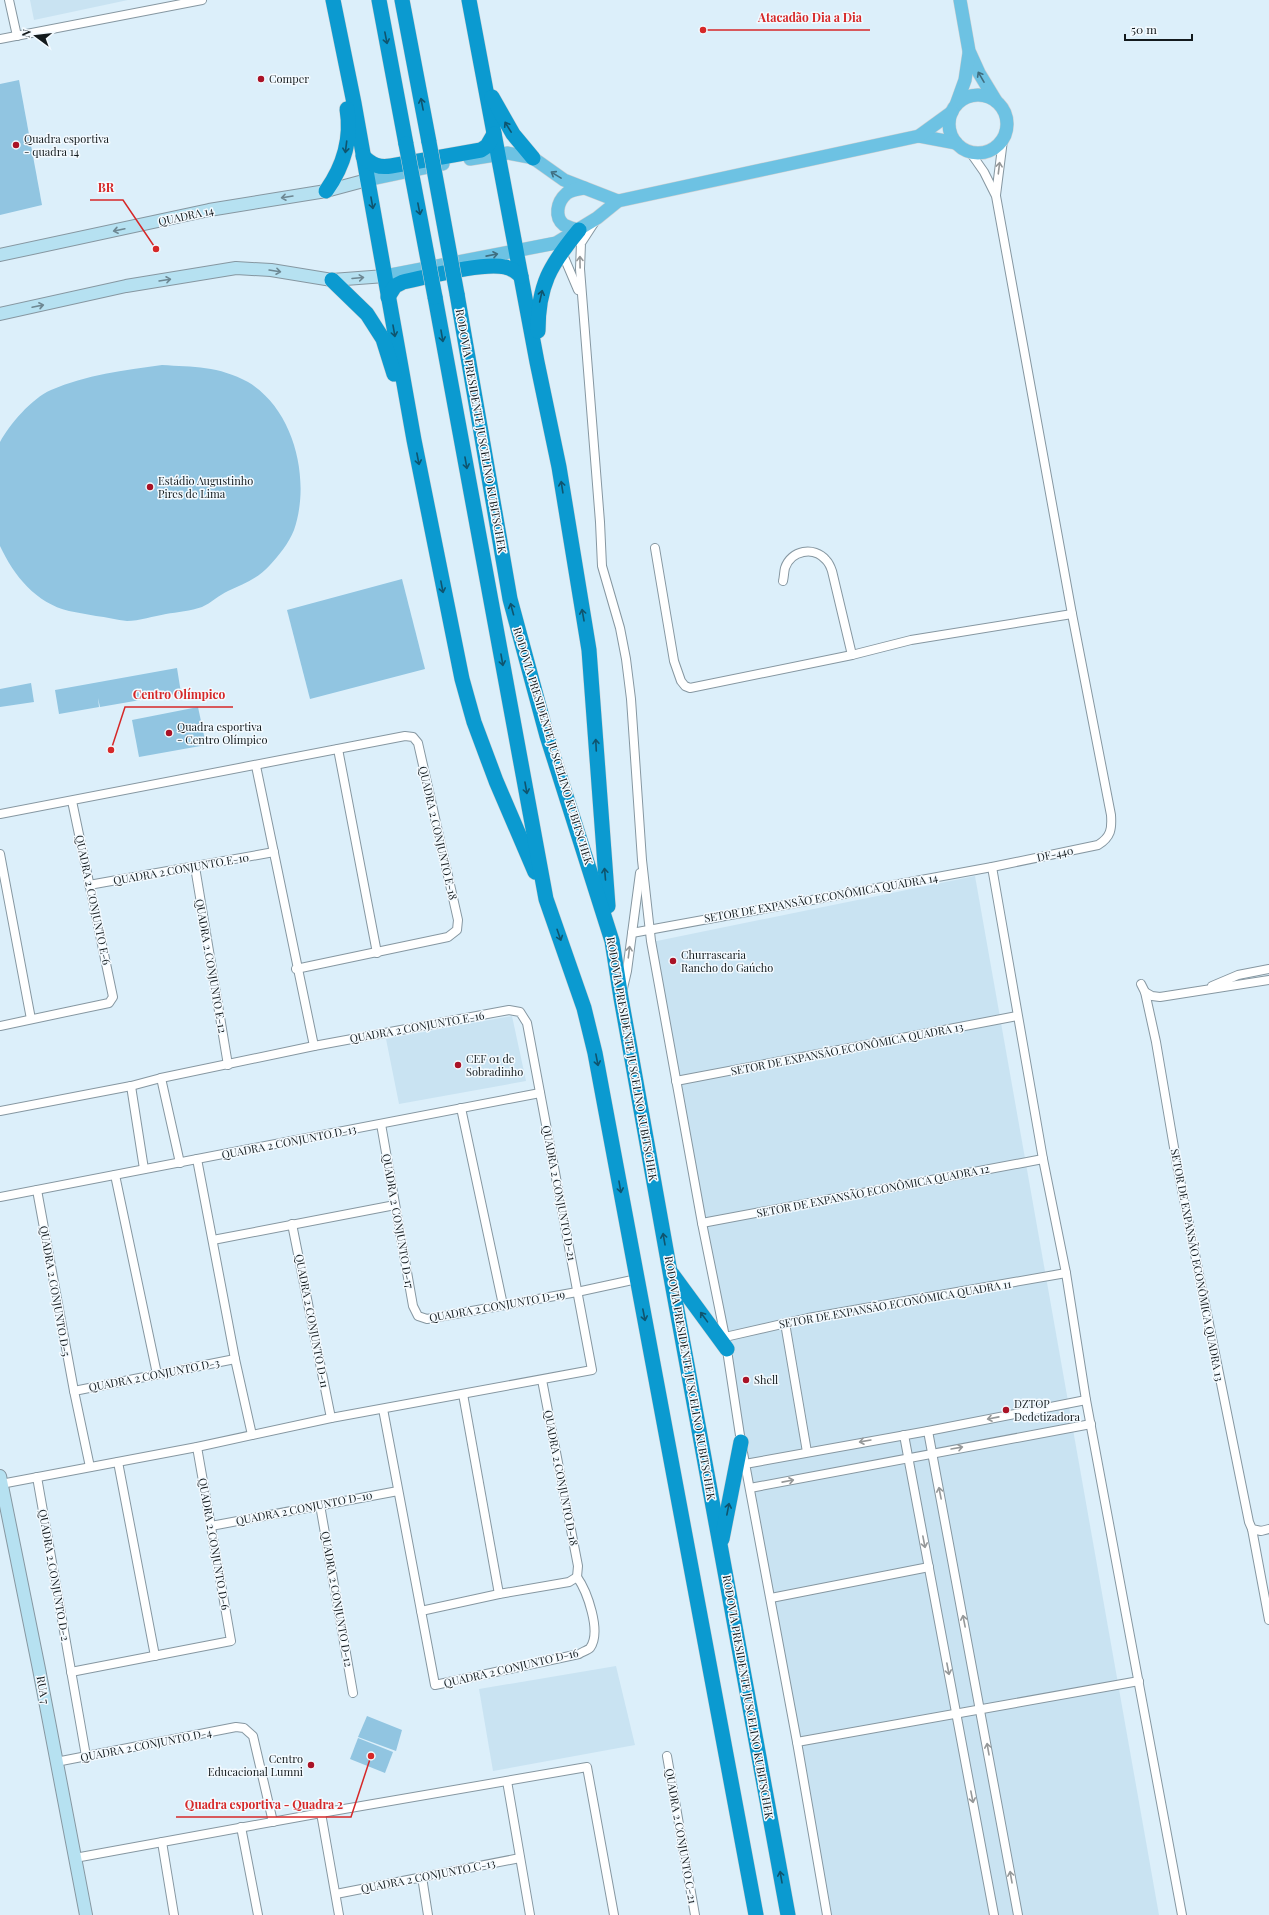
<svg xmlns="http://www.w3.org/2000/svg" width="1269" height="1915" font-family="'Playfair Display',serif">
  <rect width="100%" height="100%" fill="#dceffa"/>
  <g fill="#c9e3f2">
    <polygon points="30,0 128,0 34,20"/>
    <polygon points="975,876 1159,1915 832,1915 647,943"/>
    <polygon points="512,1016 526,1081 399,1104 386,1039"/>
    <polygon points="616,1666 635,1745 493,1771 479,1689"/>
  </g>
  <g fill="#91c5e1">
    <polygon points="19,80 42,205 0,215 0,84"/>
    <path d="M 162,365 C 193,367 219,366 248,382 C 295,410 311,481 294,530 C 289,543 279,555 270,565 C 259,578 243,584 228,591 C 219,595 211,603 202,607 C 191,611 177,612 166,614 C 154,616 139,621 127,621 C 117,620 106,617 96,616 C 87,614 78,613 69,611 C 36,603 14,576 0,546 L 0,442 C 10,424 31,399 51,390 C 86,375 124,370 162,365 Z"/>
    <polygon points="402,579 425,669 310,699 287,610"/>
    <polygon points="177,668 181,693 100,707 98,698 99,707 59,714 55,690"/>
    <polygon points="31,683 34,702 0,707 0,689"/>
    <polygon points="198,707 206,745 139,757 132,720"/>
    <polygon points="367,1716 402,1730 396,1751 358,1737"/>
    <polygon points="358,1738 393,1752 385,1773 350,1759"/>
  </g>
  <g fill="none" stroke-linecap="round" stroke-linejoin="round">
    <defs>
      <g id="street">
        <polyline points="9,0 17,36"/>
        <polyline points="0,39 202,0"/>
        <polyline points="996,195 1003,140"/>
        <polyline points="594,223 581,243 580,269 600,522 602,566 620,628 626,659 631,699 642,860 651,941 702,1223 725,1337 741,1442 797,1742 827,1915"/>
        <polyline points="561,250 578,290"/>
        <polyline points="655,548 674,661 681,681 685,686 690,688 852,655 911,640 1072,614"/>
        <path d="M 783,581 C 784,577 784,572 785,568 C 791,550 814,546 826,560 C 829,563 831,568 832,571 L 852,655"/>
        <polyline points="338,749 377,953"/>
        <polyline points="256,766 314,1046"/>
        <polyline points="0,814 405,736 413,737 418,743 458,920 457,930 448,937 296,969"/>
        <polyline points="0,854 31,1019"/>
        <polyline points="195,867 228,1065"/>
        <polyline points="992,867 1043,1159 1066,1273 1086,1400 1182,1915"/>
        <polyline points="89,885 274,852"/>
        <path d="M 632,933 L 992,867 L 1098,845 C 1111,837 1112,829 1111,815 L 1072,614 L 996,196 L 984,172 L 970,152"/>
        <polyline points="1141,984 1145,992 1156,1042 1177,1165 1249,1522 1252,1529 1261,1531 1269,1529"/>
        <polyline points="1212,986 1238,975 1269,969"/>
        <polyline points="623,988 627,971 640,873"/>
        <polyline points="1145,992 1152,996 1160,997 1269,980"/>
        <polyline points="0,1026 109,1003 113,997 72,801"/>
        <polyline points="161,1078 180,1163"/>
        <polyline points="676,1081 1017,1016"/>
        <polyline points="131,1086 144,1169"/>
        <polyline points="461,1108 503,1305"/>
        <polyline points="0,1111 131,1086 161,1078 314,1046 509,1010 520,1012 527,1023 592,1370 331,1418 197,1447 1,1484"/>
        <polyline points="381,1124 413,1306 418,1316 427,1319 577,1292 637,1279"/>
        <polyline points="197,1159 235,1359 252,1435"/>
        <polyline points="115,1175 157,1374"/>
        <polyline points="37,1190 74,1391 90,1467"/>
        <polyline points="0,1197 540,1093"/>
        <polyline points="702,1223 1043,1159"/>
        <polyline points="292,1224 331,1418"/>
        <polyline points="213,1240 395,1205"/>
        <polyline points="785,1323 807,1452"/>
        <polyline points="725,1337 808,1318 1066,1273"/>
        <polyline points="542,1380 578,1566 577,1577"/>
        <polyline points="74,1391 235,1359"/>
        <polyline points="463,1394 499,1594"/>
        <path d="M 383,1409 L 435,1685 L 579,1654 C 582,1652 588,1650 590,1648 C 602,1632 587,1591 577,1577"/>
        <polyline points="928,1431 1018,1915"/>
        <polyline points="904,1435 994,1915"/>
        <polyline points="118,1462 155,1656"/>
        <polyline points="745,1464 928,1431 1086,1400"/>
        <polyline points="37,1477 86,1756"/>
        <polyline points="750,1488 1091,1424"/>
        <polyline points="320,1505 353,1693"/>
        <polyline points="211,1526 398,1491"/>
        <polyline points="1252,1529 1269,1620"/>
        <polyline points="771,1598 929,1567"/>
        <polyline points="421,1611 499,1594 569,1582 577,1577"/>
        <polyline points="71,1672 231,1641 197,1447"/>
        <polyline points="797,1742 1139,1681"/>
        <polyline points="667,1756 695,1915"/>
        <polyline points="56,1762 236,1727 244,1728 253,1736 273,1822"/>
        <polyline points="507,1781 530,1915"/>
        <polyline points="321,1813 339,1915"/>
        <polyline points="241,1827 258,1915"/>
        <polyline points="162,1842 174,1915"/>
        <polyline points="75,1858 321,1813 587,1767 614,1915"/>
        <polyline points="422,1877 428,1915"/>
        <polyline points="336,1894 520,1858"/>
      </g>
      <g id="secondary">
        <polyline points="0,255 209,210 326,191 367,180"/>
        <polyline points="0,314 126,286 236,268 271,270 332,280 385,276"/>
        <polyline points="0,1476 39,1669 86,1915"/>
      </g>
      <g id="primary">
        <polyline points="960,0 969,51 979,73 996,101"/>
        <circle cx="978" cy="124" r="29"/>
        <polyline points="956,105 965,80 969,53"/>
        <polyline points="919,136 956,143"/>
        <polyline points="470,159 508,153 533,158 564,180 618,201"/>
        <polyline points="367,180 443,164"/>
        <path d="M 579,230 C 574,229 568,227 564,225 C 554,217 557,202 566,194 C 570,190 577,189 584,188"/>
        <polyline points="385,276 556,243 597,218 618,201 919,136 952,112"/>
      </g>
      <g id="highway">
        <polyline points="333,0 354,103 414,440 462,679 474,722 496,781 535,872"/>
        <polyline points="379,0 406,144"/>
        <polyline points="402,0 429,142"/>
        <polyline points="469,0 537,362 559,467 589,650 608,906"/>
        <polyline points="492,97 513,134 533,158"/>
        <path d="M 363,156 C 372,165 379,168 391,166 L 481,150 L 487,146 L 494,134"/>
        <path d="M 326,191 C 343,167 352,139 347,109"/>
        <polyline points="332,280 367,314 383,339 394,374"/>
        <polyline points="457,294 510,599 547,736 612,941 621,998 670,1272 788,1915"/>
        <path d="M 388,297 L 395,286 L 403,282 C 427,277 482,262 505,267 C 512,268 516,272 521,276"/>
        <polyline points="435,297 546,899 584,1008 595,1053 756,1915"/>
        <path d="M 538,331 C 538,285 550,265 579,230"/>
        <polyline points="672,1274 727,1349"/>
        <polyline points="722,1539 741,1442"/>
      </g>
    </defs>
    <use href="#street" stroke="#8697a1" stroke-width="10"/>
    <use href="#secondary" stroke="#8697a1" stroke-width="14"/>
    <use href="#primary" stroke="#d0d1d2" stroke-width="14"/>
    <use href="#highway" stroke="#d0d1d2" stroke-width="16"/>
    <use href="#street" stroke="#fff" stroke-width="8"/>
    <use href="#secondary" stroke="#b6e1f1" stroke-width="12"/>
    <use href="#primary" stroke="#6dc2e3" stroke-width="13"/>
    <use href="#highway" stroke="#0b9ad0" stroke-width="15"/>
    <defs>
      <g id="highway-bridge">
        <polyline points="429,142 457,294"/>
        <polyline points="406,144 435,297"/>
      </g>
    </defs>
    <use href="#highway-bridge" stroke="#d0d1d2" stroke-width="16" stroke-linecap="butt"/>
    <use href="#highway-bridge" stroke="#0b9ad0" stroke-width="15"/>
  </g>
  <defs><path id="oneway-shaft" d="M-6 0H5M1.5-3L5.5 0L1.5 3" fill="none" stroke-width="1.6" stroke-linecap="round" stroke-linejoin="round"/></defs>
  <g stroke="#0f546e">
    <use href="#oneway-shaft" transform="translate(386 38) rotate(79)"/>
    <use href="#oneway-shaft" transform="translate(422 104) rotate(-101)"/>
    <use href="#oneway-shaft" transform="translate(508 127) rotate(-122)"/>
    <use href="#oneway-shaft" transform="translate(346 147) rotate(97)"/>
    <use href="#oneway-shaft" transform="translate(372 203) rotate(80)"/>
    <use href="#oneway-shaft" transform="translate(419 209) rotate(79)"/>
    <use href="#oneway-shaft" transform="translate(541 296) rotate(-77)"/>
    <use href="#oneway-shaft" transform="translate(394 331) rotate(80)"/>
    <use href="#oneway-shaft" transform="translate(442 336) rotate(80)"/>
    <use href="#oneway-shaft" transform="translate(418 459) rotate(79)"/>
    <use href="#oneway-shaft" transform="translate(466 463) rotate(80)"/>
    <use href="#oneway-shaft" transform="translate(562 487) rotate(-99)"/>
    <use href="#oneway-shaft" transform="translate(442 587) rotate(79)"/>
    <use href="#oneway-shaft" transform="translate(512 609) rotate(-105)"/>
    <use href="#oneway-shaft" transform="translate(583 615) rotate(-100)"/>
    <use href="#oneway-shaft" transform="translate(502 660) rotate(80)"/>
    <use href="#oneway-shaft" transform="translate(596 745) rotate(-93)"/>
    <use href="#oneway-shaft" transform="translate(526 788) rotate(80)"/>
    <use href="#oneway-shaft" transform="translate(605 874) rotate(-95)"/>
    <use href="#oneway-shaft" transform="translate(559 935) rotate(71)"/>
    <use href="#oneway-shaft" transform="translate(597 1060) rotate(79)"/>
    <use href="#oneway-shaft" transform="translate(620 1187) rotate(80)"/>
    <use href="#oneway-shaft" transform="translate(664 1239) rotate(-100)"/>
    <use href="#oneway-shaft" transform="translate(644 1315) rotate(79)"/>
    <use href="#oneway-shaft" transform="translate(704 1317) rotate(-126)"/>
    <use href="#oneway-shaft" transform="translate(728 1509) rotate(-79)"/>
    <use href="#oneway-shaft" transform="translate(781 1877) rotate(-100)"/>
  </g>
  <g stroke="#406e80">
    <use href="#oneway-shaft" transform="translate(981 77) rotate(-120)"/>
    <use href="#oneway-shaft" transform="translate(556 175) rotate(-148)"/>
    <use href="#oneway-shaft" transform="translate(492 255) rotate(-11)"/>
  </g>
  <g stroke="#959899">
    <use href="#oneway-shaft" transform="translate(999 168) rotate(-83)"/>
    <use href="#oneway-shaft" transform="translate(580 262) rotate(-91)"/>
    <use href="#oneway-shaft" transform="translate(629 952) rotate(-83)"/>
    <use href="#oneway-shaft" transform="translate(993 1418) rotate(169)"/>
    <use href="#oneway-shaft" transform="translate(865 1441) rotate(170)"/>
    <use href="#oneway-shaft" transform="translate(957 1448) rotate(-10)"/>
    <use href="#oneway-shaft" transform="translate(788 1481) rotate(-11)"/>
    <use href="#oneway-shaft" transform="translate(940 1493) rotate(-101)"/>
    <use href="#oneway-shaft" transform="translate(924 1542) rotate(79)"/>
    <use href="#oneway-shaft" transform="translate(964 1621) rotate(-101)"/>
    <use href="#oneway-shaft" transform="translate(948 1669) rotate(79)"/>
    <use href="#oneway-shaft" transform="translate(988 1749) rotate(-100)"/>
    <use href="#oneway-shaft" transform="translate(972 1797) rotate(79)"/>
    <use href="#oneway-shaft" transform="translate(1011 1877) rotate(-100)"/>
  </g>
  <g stroke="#6d8792">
    <use href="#oneway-shaft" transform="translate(287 197) rotate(171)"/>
    <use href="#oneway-shaft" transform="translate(119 230) rotate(168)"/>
    <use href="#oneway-shaft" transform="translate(275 271) rotate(9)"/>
    <use href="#oneway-shaft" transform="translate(358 278) rotate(-5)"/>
    <use href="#oneway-shaft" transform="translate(165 280) rotate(-9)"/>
    <use href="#oneway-shaft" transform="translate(38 306) rotate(-12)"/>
  </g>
  <g fill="#a91226" stroke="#f3faff" stroke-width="1.5">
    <circle cx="261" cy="79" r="4"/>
    <circle cx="16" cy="145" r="4"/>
    <circle cx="150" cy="487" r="4"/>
    <circle cx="169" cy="733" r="4"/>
    <circle cx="673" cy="961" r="4"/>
    <circle cx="458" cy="1065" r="4"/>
    <circle cx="746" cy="1380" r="4"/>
    <circle cx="1006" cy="1410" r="4"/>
    <circle cx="311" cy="1765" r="4"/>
  </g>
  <g text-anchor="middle" stroke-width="3" stroke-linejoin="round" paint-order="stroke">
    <g font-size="11" fill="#131a1d" stroke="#f3faff" text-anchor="start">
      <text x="269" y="83">Comper</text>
      <text x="24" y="143">Quadra esportiva<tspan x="24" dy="13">- quadra 14</tspan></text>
      <text x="158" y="485">Estádio Augustinho<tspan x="158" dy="13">Pires de Lima</tspan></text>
      <text x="177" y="731">Quadra esportiva<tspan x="177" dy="13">- Centro Olímpico</tspan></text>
      <text x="681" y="959">Churrascaria<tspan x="681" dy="13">Rancho do Gaúcho</tspan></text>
      <text x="466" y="1063">CEF 01 de<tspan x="466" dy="13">Sobradinho</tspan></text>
      <text x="754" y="1384">Shell</text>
      <text x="1014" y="1408">DZTOP<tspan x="1014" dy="13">Dedetizadora</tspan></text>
      <text x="303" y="1763" text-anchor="end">Centro<tspan x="303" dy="13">Educacional Lumni</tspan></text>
    </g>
    <g font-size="11" fill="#131a1d" stroke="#f3faff">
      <text transform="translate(186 216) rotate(-12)" y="4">QUADRA 14</text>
      <text transform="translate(481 431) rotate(80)" y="4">RODOVIA PRESIDENTE JUSCELINO KUBITSCHEK</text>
      <text transform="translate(553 746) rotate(73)" y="4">RODOVIA PRESIDENTE JUSCELINO KUBITSCHEK</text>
      <text transform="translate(438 833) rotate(77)" y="4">QUADRA 2 CONJUNTO E-18</text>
      <text transform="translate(1055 854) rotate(-12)" y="4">DF-440</text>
      <text transform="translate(181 869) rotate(-10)" y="4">QUADRA 2 CONJUNTO E-10</text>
      <text transform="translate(821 898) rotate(-10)" y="4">SETOR DE EXPANSÃO ECONÔMICA QUADRA 14</text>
      <text transform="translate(93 900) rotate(78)" y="4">QUADRA 2 CONJUNTO E-6</text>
      <text transform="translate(211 966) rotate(80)" y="4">QUADRA 2 CONJUNTO E-12</text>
      <text transform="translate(417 1027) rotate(-10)" y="4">QUADRA 2 CONJUNTO E-16</text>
      <text transform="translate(847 1049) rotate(-11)" y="4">SETOR DE EXPANSÃO ECONÔMICA QUADRA 13</text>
      <text transform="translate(632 1059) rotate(80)" y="4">RODOVIA PRESIDENTE JUSCELINO KUBITSCHEK</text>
      <text transform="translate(289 1142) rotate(-11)" y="4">QUADRA 2 CONJUNTO D-13</text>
      <text transform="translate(873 1191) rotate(-11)" y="4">SETOR DE EXPANSÃO ECONÔMICA QUADRA 12</text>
      <text transform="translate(559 1193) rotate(79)" y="4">QUADRA 2 CONJUNTO D-21</text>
      <text transform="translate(398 1221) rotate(80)" y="4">QUADRA 2 CONJUNTO D-17</text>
      <text transform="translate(1197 1265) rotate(79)" y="4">SETOR DE EXPANSÃO ECONÔMICA QUADRA 13</text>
      <text transform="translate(55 1291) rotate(80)" y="4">QUADRA 2 CONJUNTO D-5</text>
      <text transform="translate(895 1304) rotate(-10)" y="4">SETOR DE EXPANSÃO ECONÔMICA QUADRA 11</text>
      <text transform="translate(497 1306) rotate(-10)" y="4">QUADRA 2 CONJUNTO D-19</text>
      <text transform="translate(312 1321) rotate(79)" y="4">QUADRA 2 CONJUNTO D-11</text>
      <text transform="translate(154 1375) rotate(-11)" y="4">QUADRA 2 CONJUNTO D-3</text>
      <text transform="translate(690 1378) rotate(80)" y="4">RODOVIA PRESIDENTE JUSCELINO KUBITSCHEK</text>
      <text transform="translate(561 1478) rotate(79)" y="4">QUADRA 2 CONJUNTO D-18</text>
      <text transform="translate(304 1508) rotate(-11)" y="4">QUADRA 2 CONJUNTO D-10</text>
      <text transform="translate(214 1544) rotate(80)" y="4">QUADRA 2 CONJUNTO D-6</text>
      <text transform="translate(54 1575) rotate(80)" y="4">QUADRA 2 CONJUNTO D-2</text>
      <text transform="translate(337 1599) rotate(80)" y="4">QUADRA 2 CONJUNTO D-12</text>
      <text transform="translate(511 1668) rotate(-13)" y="4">QUADRA 2 CONJUNTO D-16</text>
      <text transform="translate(43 1690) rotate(80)" y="4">RUA 7</text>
      <text transform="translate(748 1697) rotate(80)" y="4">RODOVIA PRESIDENTE JUSCELINO KUBITSCHEK</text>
      <text transform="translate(146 1745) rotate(-11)" y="4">QUADRA 2 CONJUNTO D-4</text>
      <text transform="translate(681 1836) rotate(80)" y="4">QUADRA 2 CONJUNTO C-21</text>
      <text transform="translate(428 1876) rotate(-11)" y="4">QUADRA 2 CONJUNTO C-13</text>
    </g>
  </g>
  <path fill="none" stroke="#d62828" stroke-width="1.5" d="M703 30L750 30H870M156 249L123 200H90M111 750L125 707H233M371 1756L351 1817H176"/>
  <g fill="#d62828" stroke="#f3faff" stroke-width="1.5">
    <circle cx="703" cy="30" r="4"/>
    <circle cx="156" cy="249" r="4"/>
    <circle cx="111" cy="750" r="4"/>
    <circle cx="371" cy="1756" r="4"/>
  </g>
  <g font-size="12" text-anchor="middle" font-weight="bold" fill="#d62828" stroke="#f3faff" stroke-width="3" stroke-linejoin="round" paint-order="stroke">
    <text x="810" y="22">Atacadão Dia a Dia</text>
    <text x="106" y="192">BR</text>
    <text x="179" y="699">Centro Olímpico</text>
    <text x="264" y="1809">Quadra esportiva - Quadra 2</text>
  </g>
  <g transform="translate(36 36) rotate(285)" stroke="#f3faff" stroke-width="3" paint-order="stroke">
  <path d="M0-3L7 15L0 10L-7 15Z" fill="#131a1d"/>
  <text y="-6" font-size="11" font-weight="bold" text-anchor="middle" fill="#131a1d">N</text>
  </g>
  <path d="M1125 34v6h67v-6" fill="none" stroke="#131a1d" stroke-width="2"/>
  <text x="1131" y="34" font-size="12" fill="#131a1d" stroke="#f3faff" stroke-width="3" paint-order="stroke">50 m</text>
</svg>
